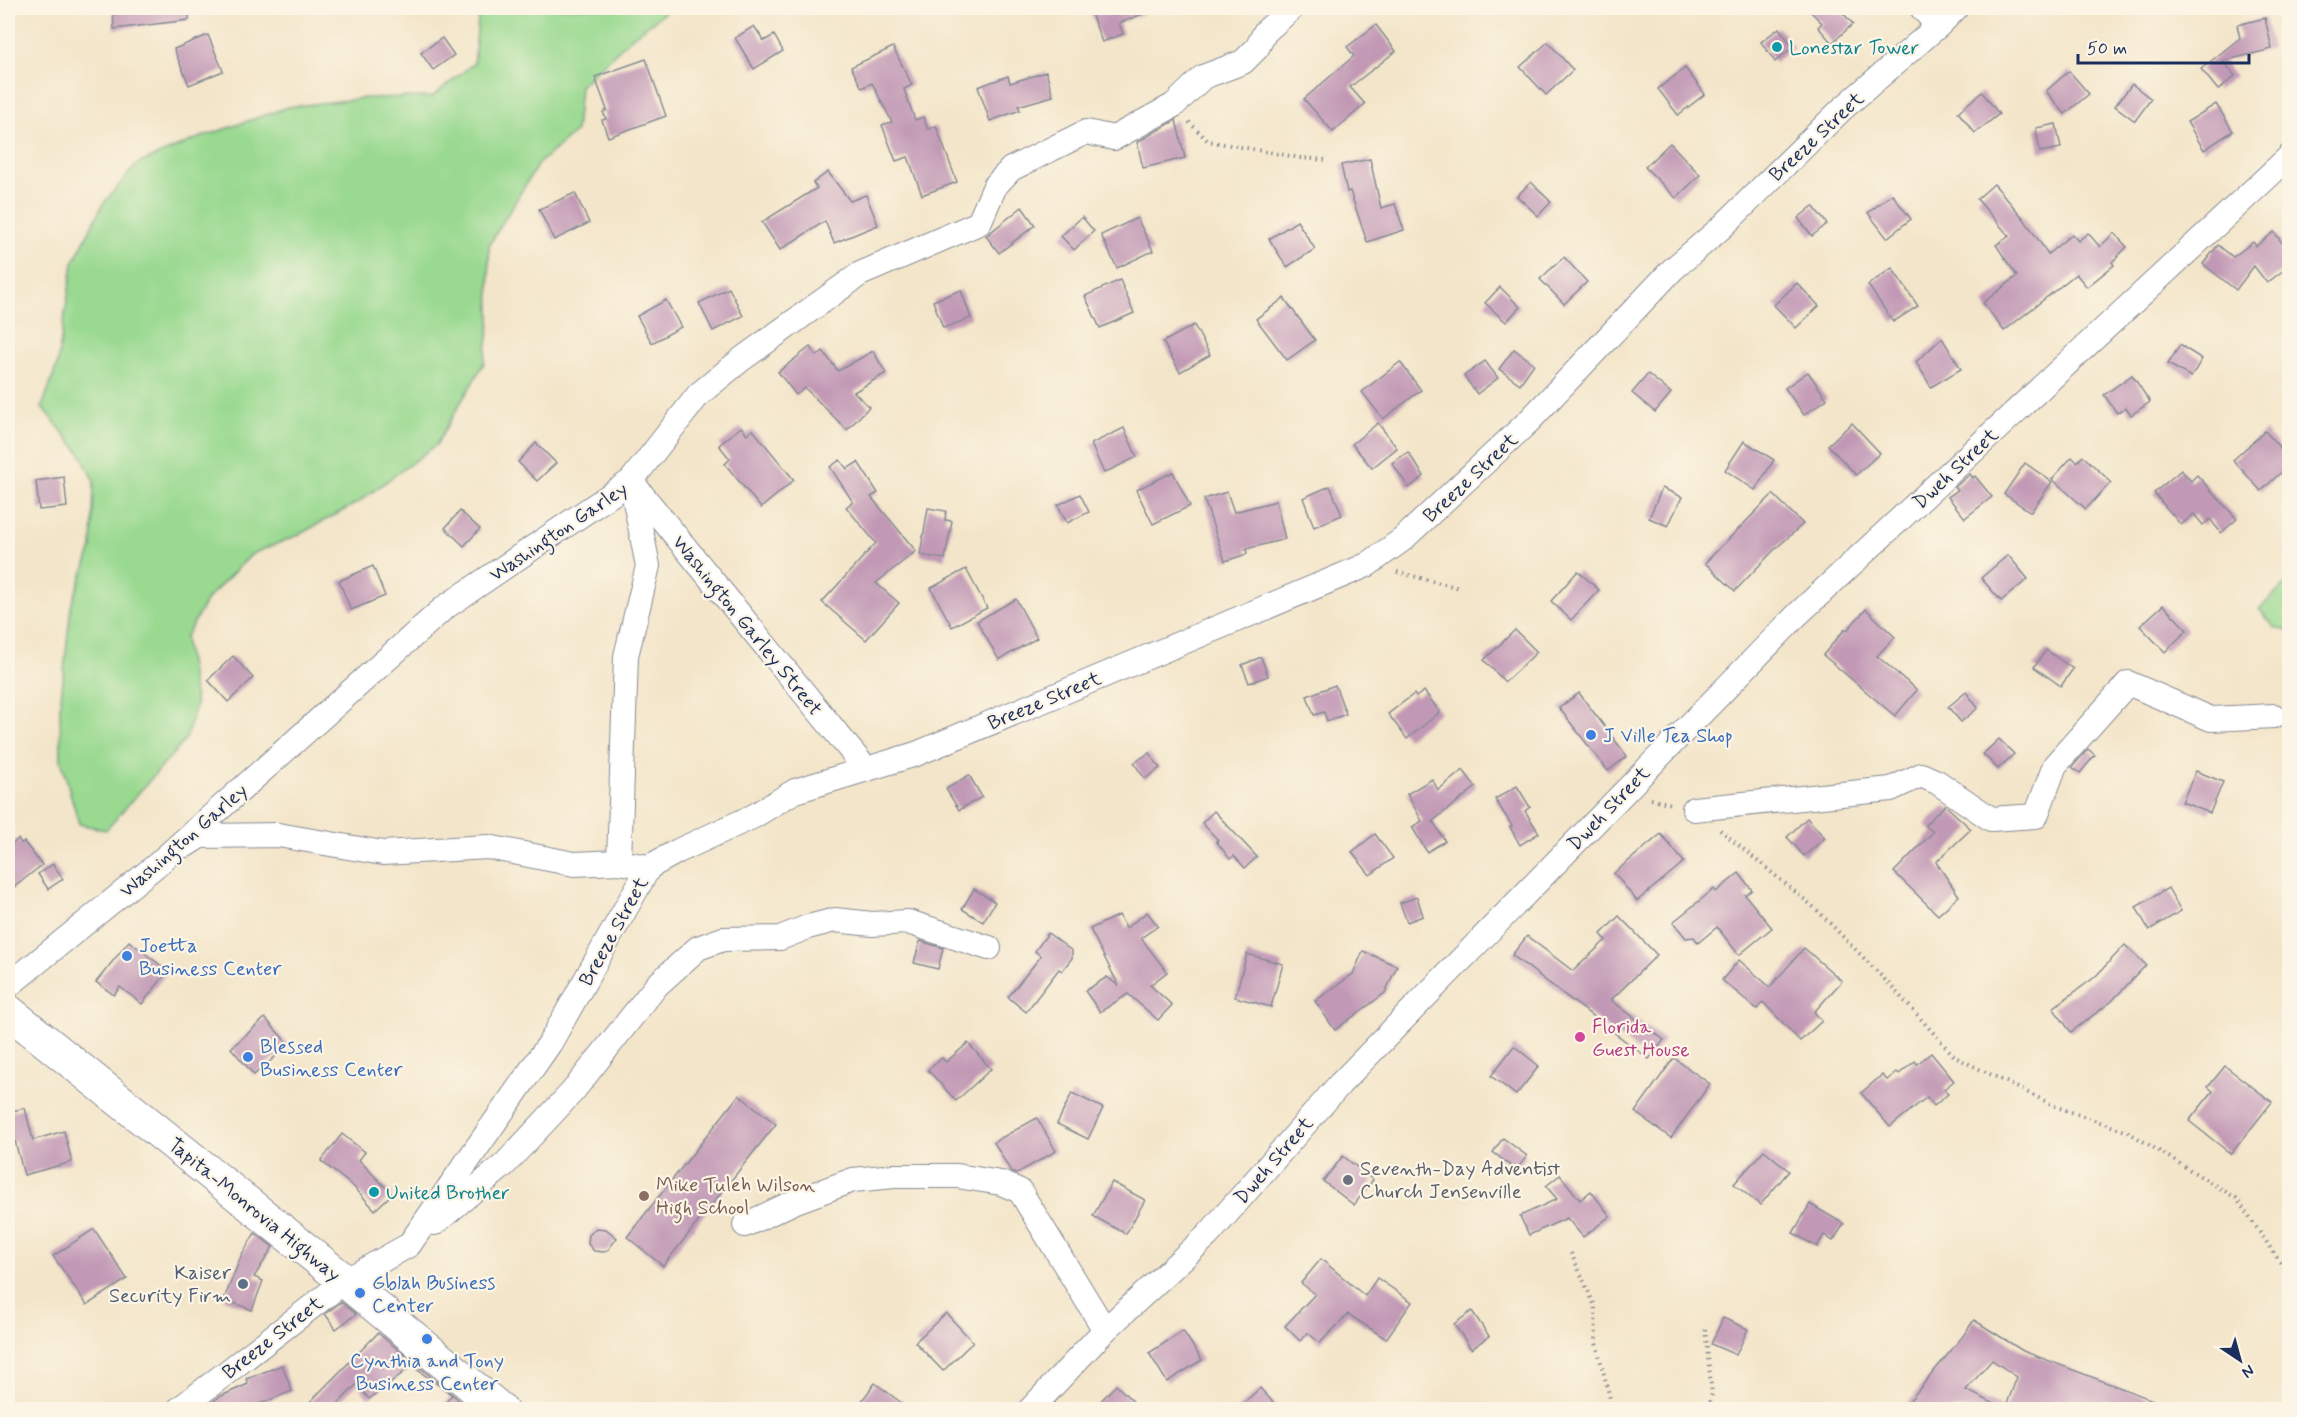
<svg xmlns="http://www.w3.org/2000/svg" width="2297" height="1417" font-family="Mynerve,sans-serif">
  <rect width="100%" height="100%" fill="#fcf5e5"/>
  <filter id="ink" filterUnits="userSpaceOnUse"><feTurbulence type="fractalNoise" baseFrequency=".0167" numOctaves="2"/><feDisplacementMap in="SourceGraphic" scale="12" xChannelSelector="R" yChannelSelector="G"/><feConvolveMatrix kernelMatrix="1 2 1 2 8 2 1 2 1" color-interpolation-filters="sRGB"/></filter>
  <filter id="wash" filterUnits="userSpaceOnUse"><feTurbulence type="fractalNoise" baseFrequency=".008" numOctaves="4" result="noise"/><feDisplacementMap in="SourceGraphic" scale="24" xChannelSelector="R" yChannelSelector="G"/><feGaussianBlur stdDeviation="1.35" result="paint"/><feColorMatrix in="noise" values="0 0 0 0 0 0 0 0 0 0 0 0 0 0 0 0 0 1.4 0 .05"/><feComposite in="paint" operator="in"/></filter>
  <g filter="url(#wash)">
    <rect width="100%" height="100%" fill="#f3e5c9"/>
    <g fill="#99d990" stroke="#5a8477" stroke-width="1.5">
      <polygon points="479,8 670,8 630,39 580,86 576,131 538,164 489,245 490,324 484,363 436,445 357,503 298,535 252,554 208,598 185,638 196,705 186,739 106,830 79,824 61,760 60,708 71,606 92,548 94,482 81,454 42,407 57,365 73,263 103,204 137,164 196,139 288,107 365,98 432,97 474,63"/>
      <polygon points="2289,581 2289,631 2275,628 2259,609"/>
    </g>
    <g id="blocks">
      <g fill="#c198b5" fill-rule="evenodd">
        <polygon points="113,8 189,8 189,20 114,29"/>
        <polygon points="1089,8 1156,8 1156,9 1119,23 1123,34 1102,42"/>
        <polygon points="1807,8 1838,8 1853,24 1832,43 1818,27 1822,23"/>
        <polygon points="2265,18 2272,49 2223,61 2235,76 2218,90 2201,69 2240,38 2237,25"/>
        <polygon points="1376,25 1396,51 1350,87 1365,104 1333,132 1304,99 1354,56 1347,47"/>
        <polygon points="754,26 764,41 774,35 783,51 754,69 735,38"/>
        <polygon points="1779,28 1793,47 1775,62 1761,42"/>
        <polygon points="208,35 223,71 189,85 174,49"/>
        <polygon points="442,38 454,55 433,70 421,53"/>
        <polygon points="1548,42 1573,70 1546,95 1520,67"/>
        <polygon points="893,47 912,85 904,89 915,120 923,117 928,129 936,126 957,182 922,195 908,157 896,161 882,125 892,122 872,83 862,88 851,67"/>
        <polygon points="646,59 666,116 608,137 602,120 606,119 603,112 607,110 595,77"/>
        <polygon points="1685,68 1705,94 1678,115 1658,89"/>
        <polygon points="2069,71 2089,94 2065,114 2046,91"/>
        <polygon points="1046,72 1053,96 1018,106 1020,110 990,121 978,87 1008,76 1010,83"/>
        <polygon points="2132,84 2151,99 2135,121 2115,106"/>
        <polygon points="1982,92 1999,114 1975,133 1958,112"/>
        <polygon points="2216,104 2233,131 2204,150 2187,122"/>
        <polygon points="1176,120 1185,158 1143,168 1137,142"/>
        <polygon points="2056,124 2061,148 2040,152 2036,128"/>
        <polygon points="1670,143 1700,175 1676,198 1645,167"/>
        <polygon points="1370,159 1381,208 1395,204 1404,230 1367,242 1350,191 1347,192 1341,165"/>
        <polygon points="828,172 850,201 866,195 878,225 834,243 825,221 780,250 762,222 817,188 813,183"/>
        <polygon points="1531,182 1551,202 1538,216 1517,196"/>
        <polygon points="1994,184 2024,219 2048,254 2072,234 2078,241 2088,233 2100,247 2114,233 2127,247 2112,262 2114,265 2087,287 2076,274 2004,331 1983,303 2017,276 1996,245 2009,236 1977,199"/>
        <polygon points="575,193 589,223 554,240 539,209"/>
        <polygon points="1892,194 1911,219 1887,238 1868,213"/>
        <polygon points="1813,206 1827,224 1812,236 1798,218"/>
        <polygon points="1022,207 1035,225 999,253 986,236"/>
        <polygon points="1082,217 1094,231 1074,250 1061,236"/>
        <polygon points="1137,218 1153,251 1117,268 1101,235"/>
        <polygon points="1297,221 1315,249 1287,267 1269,239"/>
        <polygon points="2274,232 2289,252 2289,266 2267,283 2254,266 2236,290 2203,264 2218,245 2233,257 2253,242 2256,246"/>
        <polygon points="1564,257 1587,282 1564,304 1540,279"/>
        <polygon points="1892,268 1918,306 1893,322 1868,285"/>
        <polygon points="1120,280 1134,313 1100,328 1085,296"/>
        <polygon points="1797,283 1819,306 1796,328 1774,305"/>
        <polygon points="1500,287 1520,307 1506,322 1485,303"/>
        <polygon points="729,288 743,316 713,331 699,303"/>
        <polygon points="961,290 971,318 943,328 933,301"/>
        <polygon points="1284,298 1315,340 1287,360 1256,319"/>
        <polygon points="666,300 681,327 652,343 637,316"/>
        <polygon points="1194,325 1210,355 1180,372 1163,342"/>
        <polygon points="1942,338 1961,369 1931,387 1916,362"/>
        <polygon points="2180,345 2202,359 2191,377 2168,364"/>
        <polygon points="810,347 817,356 823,351 838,371 873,351 886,373 854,392 869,407 847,430 805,388 796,395 778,372"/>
        <polygon points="1514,349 1534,364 1520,384 1499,369"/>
        <polygon points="1485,361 1498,378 1477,394 1464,376"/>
        <polygon points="1400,362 1421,390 1383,419 1362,392"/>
        <polygon points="1808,372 1827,399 1804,415 1785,388"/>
        <polygon points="1648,374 1671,393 1655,412 1632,393"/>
        <polygon points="2132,375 2150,402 2131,415 2126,407 2117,413 2104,395"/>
        <polygon points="1378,423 1397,448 1372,468 1352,444"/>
        <polygon points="1852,423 1880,453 1856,475 1828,445"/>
        <polygon points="741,427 747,434 753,430 794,480 761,508 725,464 730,459 719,445"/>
        <polygon points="1124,428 1137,457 1104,473 1091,444"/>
        <polygon points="2265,431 2289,458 2289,465 2261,491 2233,460"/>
        <polygon points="1744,441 1774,460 1755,490 1725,470"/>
        <polygon points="536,443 556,463 537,481 518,462"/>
        <polygon points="1408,452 1424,476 1409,488 1392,463"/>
        <polygon points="2083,456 2111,482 2086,509 2052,479 2072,457 2077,462"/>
        <polygon points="840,460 847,469 858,462 878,493 871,497 916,551 876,583 899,603 866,640 822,602 876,543 846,507 853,502 830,467"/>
        <polygon points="2025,463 2052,482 2031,512 2004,494"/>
        <polygon points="2181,470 2191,481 2197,475 2237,519 2221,533 2210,519 2203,525 2194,514 2181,525 2154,493"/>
        <polygon points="1173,472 1190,506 1153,524 1136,490"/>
        <polygon points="1970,474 1973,478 1975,476 1992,497 1965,518 1948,497 1958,490 1955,487"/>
        <polygon points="64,477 67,507 39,510 36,481"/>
        <polygon points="1330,486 1342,515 1314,527 1303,498"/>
        <polygon points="1662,488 1682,497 1668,526 1649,518"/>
        <polygon points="1227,492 1234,512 1276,501 1285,539 1246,549 1247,554 1225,561 1204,499"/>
        <polygon points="1080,494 1089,512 1067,523 1058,505"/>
        <polygon points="1773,494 1803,524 1773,551 1735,591 1705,563"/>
        <polygon points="928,508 946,511 945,520 952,521 945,559 920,555"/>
        <polygon points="460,511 480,529 464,546 445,528"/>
        <polygon points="2008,555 2028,579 2001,601 1981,578"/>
        <polygon points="373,566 385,596 351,610 339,581"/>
        <polygon points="966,569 987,608 952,627 931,588"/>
        <polygon points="1578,571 1599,590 1571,620 1551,601"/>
        <polygon points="1016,599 1037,638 999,660 977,621"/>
        <polygon points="2163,605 2187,630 2165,652 2140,626"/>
        <polygon points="1866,609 1895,637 1877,656 1917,690 1895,716 1823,655 1845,629 1847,630"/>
        <polygon points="1515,630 1537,652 1505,682 1484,660"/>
        <polygon points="2046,650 2073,669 2061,686 2034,667"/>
        <polygon points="233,656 253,678 228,702 208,680"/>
        <polygon points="1261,657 1268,676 1249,683 1242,665"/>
        <polygon points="1335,685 1346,714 1327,721 1324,712 1314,715 1307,696"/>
        <polygon points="1424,691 1440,712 1407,739 1388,714 1414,694 1416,697"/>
        <polygon points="1966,692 1978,708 1961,722 1948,707"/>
        <polygon points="1579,693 1627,756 1608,771 1559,708"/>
        <polygon points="1999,739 2014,754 1998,769 1983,754"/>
        <polygon points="2088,749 2095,755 2080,773 2072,767"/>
        <polygon points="1149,753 1160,768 1145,779 1134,763"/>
        <polygon points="1463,770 1476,787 1433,821 1445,841 1427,852 1412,827 1422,821 1407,794 1432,779 1438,790"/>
        <polygon points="2196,771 2223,782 2210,813 2182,802"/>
        <polygon points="969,775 982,797 959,810 946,789"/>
        <polygon points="1517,786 1530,807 1525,811 1539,833 1520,845 1510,827 1512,826 1495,799"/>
        <polygon points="1945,805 1971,829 1936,862 1959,896 1938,915 1894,872 1933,832 1925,825"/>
        <polygon points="1214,811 1257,857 1245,868 1234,856 1230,859 1216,841 1218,840 1202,823"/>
        <polygon points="1807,818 1825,838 1804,856 1787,837"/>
        <polygon points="1375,834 1393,858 1370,875 1352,852"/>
        <polygon points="1661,834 1684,862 1637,901 1614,873"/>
        <polygon points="18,839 21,843 24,842 42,865 8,892 8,847"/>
        <polygon points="53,864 63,879 48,889 38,874"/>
        <polygon points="1739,873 1752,890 1745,895 1772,928 1739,955 1717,927 1698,943 1694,937 1686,938 1673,922 1714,889 1716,892"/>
        <polygon points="2168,888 2181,911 2149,930 2136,907"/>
        <polygon points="974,889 995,902 983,922 962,909"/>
        <polygon points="1417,897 1423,916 1407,922 1400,903"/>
        <polygon points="1147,912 1158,926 1141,938 1167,972 1150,985 1172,1005 1158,1020 1128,994 1100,1012 1085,991 1107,977 1119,986 1090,929 1119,915 1126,928"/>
        <polygon points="1619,916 1657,955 1611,1000 1664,1040 1649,1059 1512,955 1527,936 1573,971 1606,940 1601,934"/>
        <polygon points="1048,933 1072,951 1072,958 1062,971 1059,969 1026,1012 1008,997 1041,956 1035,951"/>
        <polygon points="129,941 168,971 142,1004 120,987 114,995 96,982"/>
        <polygon points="920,941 943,948 938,969 914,963"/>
        <polygon points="2125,945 2146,965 2112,1001 2071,1032 2053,1008 2095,977"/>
        <polygon points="1804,948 1842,981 1814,1012 1822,1021 1800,1041 1763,1002 1757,1009 1722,980 1739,960 1770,987"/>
        <polygon points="1363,951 1397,966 1385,993 1335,1030 1315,1001 1353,974"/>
        <polygon points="1247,954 1283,964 1271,1007 1235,997"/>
        <polygon points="265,1018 289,1045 254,1075 231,1048"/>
        <polygon points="968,1043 991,1069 956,1101 928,1070 942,1058 946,1062"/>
        <polygon points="1514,1046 1539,1066 1516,1095 1491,1076"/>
        <polygon points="1931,1053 1954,1081 1944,1089 1948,1094 1934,1106 1927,1097 1890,1127 1861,1093 1882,1075 1887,1080 1897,1072 1899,1074 1915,1061 1917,1064"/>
        <polygon points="1674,1058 1710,1084 1671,1138 1635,1112"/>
        <polygon points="2225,1066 2272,1102 2231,1154 2189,1121 2213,1091 2208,1087"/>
        <polygon points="1072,1093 1103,1108 1088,1139 1057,1124"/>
        <polygon points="739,1095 776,1124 663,1266 627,1237"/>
        <polygon points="25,1108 33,1140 64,1131 72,1162 24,1175 15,1141 8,1144 8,1112"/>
        <polygon points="1037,1118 1056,1151 1016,1174 1011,1172 994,1142"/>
        <polygon points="342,1134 365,1152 359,1160 392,1194 375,1210 354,1187 321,1161"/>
        <polygon points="1503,1138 1527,1156 1516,1170 1493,1152"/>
        <polygon points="1764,1150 1789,1171 1760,1205 1734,1184"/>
        <polygon points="1343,1156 1373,1180 1354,1205 1323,1181"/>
        <polygon points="1560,1175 1580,1200 1591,1191 1610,1216 1583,1237 1567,1218 1529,1235 1520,1216 1557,1199 1546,1186"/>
        <polygon points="1112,1182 1145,1200 1126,1234 1093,1216"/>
        <polygon points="1810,1204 1844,1224 1833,1241 1824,1235 1817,1247 1793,1233"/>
        <polygon points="596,1228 606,1229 617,1238 608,1250 604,1252 594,1251 588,1244 589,1235"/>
        <polygon points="94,1229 127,1279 87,1305 53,1256"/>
        <polygon points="255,1233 273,1247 254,1277 263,1281 252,1310 224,1299 242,1254"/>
        <polygon points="1321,1259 1365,1296 1377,1278 1412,1302 1386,1339 1348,1314 1320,1343 1308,1333 1300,1341 1285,1326 1315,1294 1301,1283"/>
        <polygon points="341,1302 356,1314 336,1329 325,1314"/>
        <polygon points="1472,1311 1489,1336 1471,1349 1454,1324"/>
        <polygon points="946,1313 973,1342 943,1371 915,1342"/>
        <polygon points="1723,1318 1748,1329 1736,1355 1711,1344"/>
        <path d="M 1974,1320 L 2023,1351 L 2174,1408 L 2174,1410 L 2098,1410 L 2084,1404 L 2081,1410 L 1902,1410 L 1963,1336 ZM 1992,1360 L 2017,1377 L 2005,1409 L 1966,1390 Z"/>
        <polygon points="1183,1331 1202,1360 1167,1382 1149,1353"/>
        <polygon points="378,1333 471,1410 439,1410 452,1395 412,1366 369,1399 357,1384 332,1410 302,1410"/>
        <polygon points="282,1365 292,1391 245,1410 202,1410 219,1397 248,1384 246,1379"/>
        <polygon points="875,1383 911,1410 855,1410"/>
        <polygon points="1116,1385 1142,1410 1092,1410"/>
        <polygon points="1260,1388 1280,1410 1236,1410"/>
      </g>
    </g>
  </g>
  <g filter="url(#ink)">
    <use href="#blocks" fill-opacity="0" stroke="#878a94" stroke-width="1.5"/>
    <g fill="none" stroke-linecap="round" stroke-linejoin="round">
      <defs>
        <g id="street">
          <polyline points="1922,8 1938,26"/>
          <polyline points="635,486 866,769"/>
          <polyline points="1694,809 1891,789 1921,775 1937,782 1991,819 2036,816 2055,765 2128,683 2211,719 2274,716"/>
          <polyline points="186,845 200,836 278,835 383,853 488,847 574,864 619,862 649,867"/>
          <polyline points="619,862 626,656 648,566 631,481"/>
          <polyline points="8,986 159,863 444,608 631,481 699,394 742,359 860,274 979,223 995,186 1011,169 1086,132 1114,138 1174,105 1203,77 1243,62 1257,48 1265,32 1292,8"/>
          <polyline points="435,1223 505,1164 573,1091 657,985 698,948 723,939 780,938 808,927 835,920 872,924 908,922 989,948"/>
          <polyline points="745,1225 796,1201 853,1180 894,1176 957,1176 1001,1183 1020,1191 1105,1330"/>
          <polyline points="178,1410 345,1281 409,1245 550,1043 649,867 678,851 754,816 795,791 916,754 1367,565 1402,540 1529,421 1672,270 1722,227 1841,110 1938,26 1956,8"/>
          <polyline points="1030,1410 1105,1330 1208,1235 1340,1084 1798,614 2290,156"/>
        </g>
        <polyline id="highway" points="8,1011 345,1281 501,1410"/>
      </defs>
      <use href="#street" stroke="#878a94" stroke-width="26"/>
      <use href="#highway" stroke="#878a94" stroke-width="35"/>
      <g stroke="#878a94" stroke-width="4" stroke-dasharray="1.5 4.5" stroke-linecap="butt">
        <polyline points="1189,122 1208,141 1301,158 1327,160"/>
        <polyline points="1397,572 1460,588"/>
        <polyline points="1651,799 1672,804"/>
        <polyline points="1720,830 1816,909 1891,986 1955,1057 2057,1107 2128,1132 2236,1198 2290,1276"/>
        <polyline points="1571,1253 1595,1306 1596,1343 1613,1410"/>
        <polyline points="1705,1329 1712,1394 1707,1410"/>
      </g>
      <use href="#street" stroke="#fff" stroke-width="24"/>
      <use href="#highway" stroke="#fff" stroke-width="33"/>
    </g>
  </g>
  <g fill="#0f9aa8" stroke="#fcf5e5" stroke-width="2">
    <circle cx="1777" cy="47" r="6"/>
    <circle cx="374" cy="1192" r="6"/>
  </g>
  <g fill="#3f7fe0" stroke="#fcf5e5" stroke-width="2">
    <circle cx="1591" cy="735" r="6"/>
    <circle cx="127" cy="956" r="6"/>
    <circle cx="248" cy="1057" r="6"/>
    <circle cx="360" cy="1293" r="6"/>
    <circle cx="427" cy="1339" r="6"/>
  </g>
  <circle fill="#d1479c" stroke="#fcf5e5" stroke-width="2" cx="1580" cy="1037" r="6"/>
  <circle fill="#6b7280" stroke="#fcf5e5" stroke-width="2" cx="1348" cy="1180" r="6"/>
  <circle fill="#8d6e63" stroke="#fcf5e5" stroke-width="2" cx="644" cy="1196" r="6"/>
  <circle fill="#5c6f8a" stroke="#fcf5e5" stroke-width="2" cx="243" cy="1284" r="6"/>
  <g text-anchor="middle" stroke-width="4.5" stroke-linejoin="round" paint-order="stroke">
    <g font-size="20" fill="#0d838f" stroke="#fcf5e5" text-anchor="start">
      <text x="1789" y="54">Lonestar Tower</text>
      <text x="386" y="1199">United Brother</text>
    </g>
    <g font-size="20" fill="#1b2f5e" stroke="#fcf5e5">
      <text transform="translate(1816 136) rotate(-43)" y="7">Breeze Street</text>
      <text transform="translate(1955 468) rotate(-43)" y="7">Dweh Street</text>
      <text transform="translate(1470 477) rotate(-43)" y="7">Breeze Street</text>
      <text transform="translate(558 531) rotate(-34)" y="7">Washington Garley</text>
      <text transform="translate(748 625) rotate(51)" y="7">Washington Garley Street</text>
      <text transform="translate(1044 700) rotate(-23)" y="7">Breeze Street</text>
      <text transform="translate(1608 808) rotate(-46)" y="7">Dweh Street</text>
      <text transform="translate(183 840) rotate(-41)" y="7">Washington Garley</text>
      <text transform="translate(613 931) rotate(-61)" y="7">Breeze Street</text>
      <text transform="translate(1273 1160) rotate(-49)" y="7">Dweh Street</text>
      <text transform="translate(255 1209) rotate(39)" y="7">Tapita-Monrovia Highway</text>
      <text transform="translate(272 1337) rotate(-38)" y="7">Breeze Street</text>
    </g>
    <g font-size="20" fill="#366cbe" stroke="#fcf5e5" text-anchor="start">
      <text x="1603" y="742">J Ville Tea Shop</text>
      <text x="139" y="952">Joetta<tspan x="139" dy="23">Business Center</tspan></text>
      <text x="260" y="1053">Blessed<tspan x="260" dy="23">Business Center</tspan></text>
      <text x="372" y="1289">Gblah Business<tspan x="372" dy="23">Center</tspan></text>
      <text x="427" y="1367" text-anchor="middle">Cynthia and Tony<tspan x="427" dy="23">Business Center</tspan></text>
    </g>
    <g font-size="20" fill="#b23c85" stroke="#fcf5e5" text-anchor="start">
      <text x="1592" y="1033">Florida<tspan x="1592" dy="23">Guest House</tspan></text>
    </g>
    <g font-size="20" fill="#5b616d" stroke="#fcf5e5" text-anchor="start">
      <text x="1360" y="1175">Seventh-Day Adventist<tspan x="1360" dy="23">Church Jensenville</tspan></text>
    </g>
    <g font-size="20" fill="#785e54" stroke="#fcf5e5" text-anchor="start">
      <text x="656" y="1191">Mike Tuleh Wilson<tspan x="656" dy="23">High School</tspan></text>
    </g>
    <g font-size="20" fill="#4e5e75" stroke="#fcf5e5" text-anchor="end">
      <text x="231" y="1279">Kaiser<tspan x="231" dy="23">Security Firm</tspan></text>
    </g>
  </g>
  <rect width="2297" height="1417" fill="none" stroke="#fcf5e5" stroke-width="30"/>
  <g transform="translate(2240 1360) rotate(144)" stroke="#fcf5e5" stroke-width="4.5" paint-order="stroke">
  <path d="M0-4.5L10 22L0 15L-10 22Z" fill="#1b2f5e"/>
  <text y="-9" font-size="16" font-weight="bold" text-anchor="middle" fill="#1b2f5e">N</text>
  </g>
  <path d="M2078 54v9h171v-9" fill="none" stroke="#1b2f5e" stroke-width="3"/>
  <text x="2087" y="54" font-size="18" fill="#1b2f5e" stroke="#fcf5e5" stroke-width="4.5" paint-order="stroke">50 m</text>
</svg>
